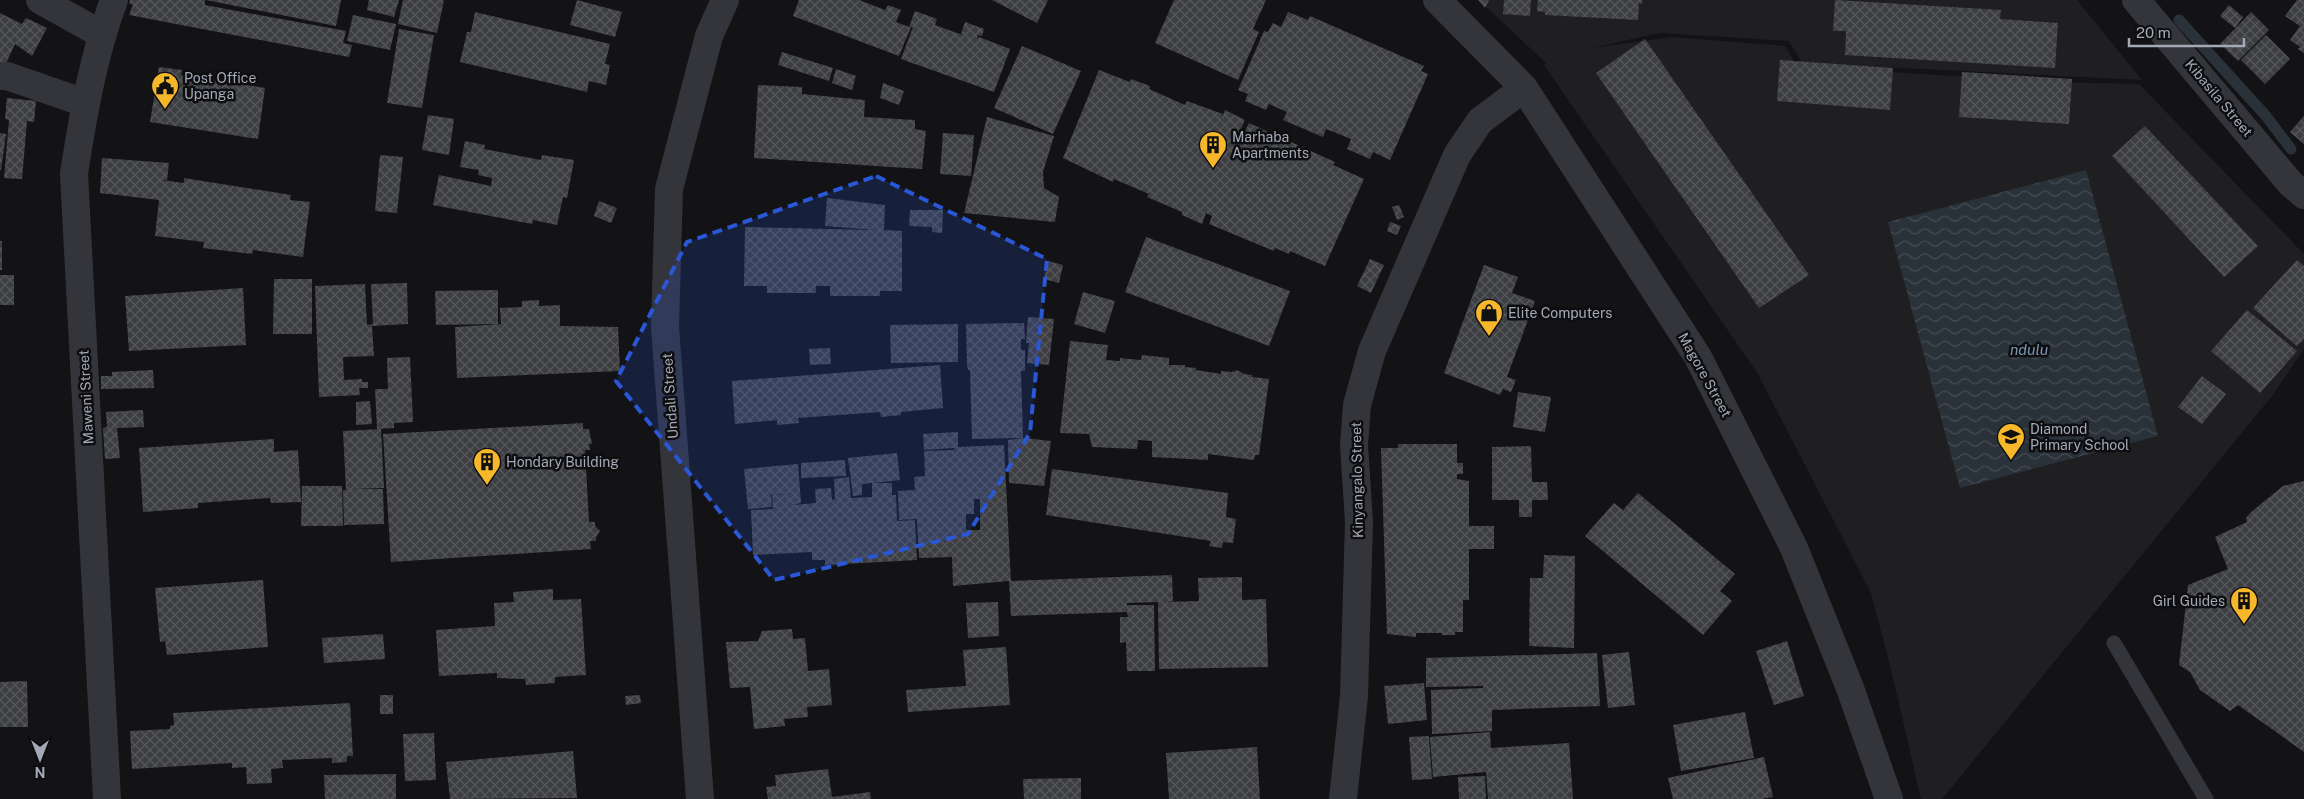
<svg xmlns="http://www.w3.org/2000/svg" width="2304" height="799" font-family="'Public Sans',sans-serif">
  <defs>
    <pattern id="water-waves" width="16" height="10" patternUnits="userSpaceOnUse" patternTransform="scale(1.25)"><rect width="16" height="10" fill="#293139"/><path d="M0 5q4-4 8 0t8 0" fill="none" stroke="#454c53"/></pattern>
    <pattern id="building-cross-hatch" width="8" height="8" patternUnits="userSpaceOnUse" patternTransform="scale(1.25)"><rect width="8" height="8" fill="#3d3e42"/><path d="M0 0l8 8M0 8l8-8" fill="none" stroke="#56575b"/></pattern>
  </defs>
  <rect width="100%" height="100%" fill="#131315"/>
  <polygon fill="#1f1f22" points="1479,0 2077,0 2142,80 1802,63 1789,41 1709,36 1659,33 1592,48 1672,37 1785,46 1797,66 2049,82 2139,84 2304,254 2304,349 2272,396 1942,799 1921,799 1891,669 1871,593 1758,374 1544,65 1546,63"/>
  <polygon fill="url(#water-waves)" points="2086,170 2158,436 1960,488 1888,222"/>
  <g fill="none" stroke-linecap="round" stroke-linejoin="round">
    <polyline stroke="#293139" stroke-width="11" points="2179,20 2266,116 2291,149"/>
  </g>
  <g fill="url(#building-cross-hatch)" fill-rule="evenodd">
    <polygon points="130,0 205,0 205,5 346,31 343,43 352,45 349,57 129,15 133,5 129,3"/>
    <polygon points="206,0 341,0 336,26"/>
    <polygon points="369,0 399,0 394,17 367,10"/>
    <polygon points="403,0 444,0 437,33 398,24"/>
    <polygon points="577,0 622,12 615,37 570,25"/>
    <polygon points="799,0 859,0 885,10 888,5 901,10 896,22 909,27 915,11 937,19 935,25 968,37 961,34 965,22 984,29 982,36 978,35 977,40 979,37 1010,49 994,92 901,59 913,27 911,27 899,56 793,16"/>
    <polygon points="992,0 1048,0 1037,23"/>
    <polygon points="1174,0 1266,0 1253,29 1259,32 1238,80 1155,43"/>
    <polygon points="1478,0 1489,0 1485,8"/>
    <polygon points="1504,0 1531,0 1530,16 1503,14"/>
    <polygon points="1538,0 1642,0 1642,4 1639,3 1638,20 1545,15 1545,12 1537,11"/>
    <polygon points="1835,0 2001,10 2000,19 2058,23 2055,68 1845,55 1846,31 1833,31"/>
    <polygon points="2297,0 2304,0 2304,53 2298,49 2300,47 2290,40 2300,26 2285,16"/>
    <polygon points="2229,5 2243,17 2235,28 2220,16"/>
    <polygon points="475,12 610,44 605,64 610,65 606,85 589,81 587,92 460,62 467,32 471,32"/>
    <polygon points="1288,12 1308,20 1310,16 1424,66 1421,71 1428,74 1390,160 1373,152 1370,159 1347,149 1351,139 1326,129 1323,137 1283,120 1287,112 1269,104 1266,110 1245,101 1248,94 1238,90 1264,31 1268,32 1273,23 1281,27"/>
    <polygon points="2251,12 2269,30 2238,61 2220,44"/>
    <polygon points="0,13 22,24 26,18 47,28 32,56 15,44 3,70 0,70"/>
    <polygon points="353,15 396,24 390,50 347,41"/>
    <polygon points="399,29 434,35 422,108 387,103"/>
    <polygon points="2266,35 2290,59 2265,84 2241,60"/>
    <polygon points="1645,39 1809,275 1759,308 1596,73"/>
    <polygon points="1022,46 1081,71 1053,134 994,108"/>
    <polygon points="782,52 833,68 829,81 778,65"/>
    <polygon points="1780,60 1893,68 1890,110 1777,101"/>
    <polygon points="159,67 182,70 181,75 265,88 258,139 150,122"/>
    <polygon points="836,69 856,76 852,90 832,83"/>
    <polygon points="1099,70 1130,82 1131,79 1150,86 1149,89 1185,105 1187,101 1223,114 1219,126 1225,110 1245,120 1240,131 1244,133 1249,123 1335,162 1333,165 1364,179 1325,266 1290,251 1289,254 1275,248 1274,251 1209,224 1212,216 1206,213 1202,224 1182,215 1182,212 1147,197 1149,194 1114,179 1113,182 1063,158"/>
    <polygon points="1962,72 2072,79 2069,124 1959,117"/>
    <polygon points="883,83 904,91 899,105 880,98"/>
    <polygon points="758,85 802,87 802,94 865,100 864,117 915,120 915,129 926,131 922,169 754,158"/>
    <polygon points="7,98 36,101 34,122 27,121 22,179 4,178 9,120 5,119"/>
    <polygon points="428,115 454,119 449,155 422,150"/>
    <polygon points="2304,116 2304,144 2290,132"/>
    <polygon points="987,117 1054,136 1043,172 1044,188 1059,197 1055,222 964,213"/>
    <polygon points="2145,126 2258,246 2224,277 2112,156"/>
    <polygon points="0,133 6,134 1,170 0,170"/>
    <polygon points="943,133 974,135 971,176 940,174"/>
    <polygon points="465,141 485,145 484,149 541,160 542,155 574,160 567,198 563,197 557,225 533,220 532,224 433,205 439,175 491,186 492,178 478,175 479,170 460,167"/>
    <polygon points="380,155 403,157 397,213 375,211"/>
    <polygon points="102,158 169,163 167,180 161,180 184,183 184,178 291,195 290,200 310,202 303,257 253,250 252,254 203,248 204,242 155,236 159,200 100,193"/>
    <polygon points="827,198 885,205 884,230 902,231 902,291 880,291 880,296 830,296 830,286 816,286 816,293 767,293 767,286 744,286 745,227 875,230 825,226"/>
    <polygon points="599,201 617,208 611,223 594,216"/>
    <polygon points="1399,205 1404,217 1397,220 1392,207"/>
    <polygon points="910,210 943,210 942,233 932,232 932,227 909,226"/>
    <polygon points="1390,222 1401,226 1397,235 1387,231"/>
    <polygon points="1146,237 1290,291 1269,346 1125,292"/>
    <rect x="0" y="241" width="2" height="29"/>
    <polygon points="1370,259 1384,265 1371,293 1357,286"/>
    <polygon points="2297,260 2304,266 2304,339 2297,346 2253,308"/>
    <polygon points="1048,261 1063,265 1059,283 1044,279"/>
    <polygon points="1484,265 1518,277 1512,293 1535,301 1507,377 1516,380 1511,392 1503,389 1500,395 1444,373"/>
    <rect x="0" y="275" width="14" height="30"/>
    <polygon points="274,279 312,279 312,334 273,334"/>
    <polygon points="407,283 408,324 372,326 374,356 343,357 344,380 362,379 362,382 368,382 368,388 359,388 360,395 319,397 315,286 365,284 367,325 373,324 371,284"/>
    <polygon points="243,288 246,345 129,351 125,296"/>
    <polygon points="498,290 498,324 436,325 435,291"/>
    <polygon points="1083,292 1115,301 1105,333 1074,324"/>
    <polygon points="539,300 539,306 560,305 560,326 618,327 620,371 457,378 455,327 501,324 500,308 522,307 522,301"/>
    <polygon points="2247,310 2297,351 2260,393 2211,351"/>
    <polygon points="1028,317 1054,319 1049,365 1027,363 1029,343 1026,343"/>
    <polygon points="1024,323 1025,339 1021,339 1021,350 1025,350 1025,371 1021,371 1023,438 972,439 970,370 968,370 967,365 966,324"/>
    <polygon points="958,324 958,362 891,363 890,325"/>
    <polygon points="1070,341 1108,345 1106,360 1120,361 1120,358 1141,360 1142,355 1169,358 1169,365 1185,365 1185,367 1196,368 1196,370 1221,374 1221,371 1232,372 1237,370 1244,374 1252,375 1252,377 1269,379 1259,455 1255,455 1254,460 1208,454 1208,460 1152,457 1152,441 1138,440 1137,449 1092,447 1089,434 1060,433"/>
    <polygon points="830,348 831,364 810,365 809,349"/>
    <polygon points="410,357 413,422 394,423 394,428 377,429 375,389 388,389 387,358"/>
    <polygon points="940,365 943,408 901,412 901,415 881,417 880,412 798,418 799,423 777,425 777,420 735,424 732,381"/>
    <polygon points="153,370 154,388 101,389 101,376 112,376 112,372"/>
    <polygon points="2202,376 2226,394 2202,424 2178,407"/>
    <polygon points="1518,392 1551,397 1545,432 1513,427"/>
    <polygon points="370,401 372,424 356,425 356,402"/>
    <polygon points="143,410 144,427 117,428 120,458 105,459 103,428 107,427 106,412"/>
    <polygon points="583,423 583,429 589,429 592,444 589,444 590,450 585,450 589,522 595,522 595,526 600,531 596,537 596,541 590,541 591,549 391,562 383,434"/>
    <polygon points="381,429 384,488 352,489 383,489 384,524 344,525 343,490 346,490 343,431"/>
    <path d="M 958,432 L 958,447 L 1004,445 L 1011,581 L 1172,575 L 1173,601 L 1165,602 L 1199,601 L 1198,578 L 1242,577 L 1242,600 L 1266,599 L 1268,667 L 1159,669 L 1158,602 L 1127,603 L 1127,605 L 1154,605 L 1155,671 L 1127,671 L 1126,642 L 1120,643 L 1120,617 L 1128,617 L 1127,612 L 1011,616 L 1009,581 L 953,586 L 952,557 L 919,558 L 917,519 L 899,520 L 898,491 L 915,490 L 914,477 L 925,476 L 924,451 L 954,450 L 955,456 L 954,448 L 924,450 L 923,434 ZM 974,499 L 980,499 L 980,530 L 966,530 L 966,514 L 974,514 Z"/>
    <polygon points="1025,438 1051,441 1044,486 1009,483 1008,440"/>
    <polygon points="274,439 274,452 298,450 301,502 271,503 270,498 198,503 198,508 143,512 139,448"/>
    <polygon points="1398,444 1457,444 1457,463 1463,463 1463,474 1457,474 1457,479 1469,481 1469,526 1494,526 1494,549 1469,549 1469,600 1463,600 1463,632 1455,632 1455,635 1442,635 1442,633 1416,633 1416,637 1387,634 1381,448 1398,448"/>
    <polygon points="1531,446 1532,482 1547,482 1548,500 1532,500 1532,517 1519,517 1519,500 1492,500 1492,447"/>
    <polygon points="897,453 900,480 873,483 892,483 892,495 896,495 897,521 915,520 917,560 825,565 825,560 812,560 812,552 753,555 751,510 773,509 772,495 792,494 767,495 771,495 772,507 748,509 744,469 798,464 801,503 792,505 816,503 815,489 831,488 832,500 835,499 834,479 849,477 851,498 872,497 872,483 862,484 862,495 853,496 848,458"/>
    <polygon points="845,460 846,476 801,478 801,463"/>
    <polygon points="1052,469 1228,493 1226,517 1236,519 1233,543 1223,542 1222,548 1209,546 1211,541 1046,515"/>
    <polygon points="2304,481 2304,752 2238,705 2230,711 2200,690 2190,672 2179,665 2188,585 2228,569 2215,537 2247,522 2246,518 2251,512 2283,486"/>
    <polygon points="302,486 342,486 343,526 301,526"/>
    <polygon points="1638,493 1735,574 1720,591 1732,601 1703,635 1585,536 1614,503 1623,510"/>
    <polygon points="1544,555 1575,556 1574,648 1529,646 1530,578 1543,578"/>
    <polygon points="263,580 268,647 167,655 165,641 160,642 155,588"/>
    <polygon points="553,589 553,600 581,599 586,675 555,677 555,683 526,685 525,679 497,678 497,673 439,676 436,630 495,626 494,603 514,602 513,592"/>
    <polygon points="998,602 999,636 968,638 966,603"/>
    <polygon points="792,629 793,639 805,638 808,671 829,669 832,705 807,707 808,717 784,719 785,726 754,729 750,687 730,688 726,642 758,641 762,631"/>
    <polygon points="383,634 385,659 324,663 322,638"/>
    <polygon points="1787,641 1804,696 1774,705 1756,651"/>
    <polygon points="1006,647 1010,705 908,712 906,690 966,686 963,650"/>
    <polygon points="1629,652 1635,705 1608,708 1602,655"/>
    <polygon points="1597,653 1600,706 1492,710 1492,731 1432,734 1431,690 1483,688 1483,686 1426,687 1426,658"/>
    <polygon points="27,681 28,727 0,727 0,682"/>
    <polygon points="1424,683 1427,720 1388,724 1384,686"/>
    <rect x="380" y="695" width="13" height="19"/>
    <polygon points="640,695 641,703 626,705 625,696"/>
    <polygon points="350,703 353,756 347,756 347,762 332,763 332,758 282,760 283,768 271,769 272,783 247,784 246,767 232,768 232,763 132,769 130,731 170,729 170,726 174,725 173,713"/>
    <polygon points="1745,712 1754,758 1681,771 1673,725"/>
    <polygon points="1490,732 1491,748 1569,743 1573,799 1488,799 1486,772 1433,777 1430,737"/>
    <polygon points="434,733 436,780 405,781 403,734"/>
    <polygon points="1429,736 1432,779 1412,780 1409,737"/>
    <polygon points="1257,747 1260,799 1169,799 1166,753"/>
    <polygon points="573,751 577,798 450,799 446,762"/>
    <polygon points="1764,757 1773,797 1761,799 1673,799 1668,778"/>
    <polygon points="828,769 832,797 870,792 871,799 768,799 766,787 776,786 775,775"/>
    <polygon points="396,774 396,799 325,799 324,775"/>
    <polygon points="1485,776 1486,799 1459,799 1458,777"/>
    <polygon points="1081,778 1081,799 1024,799 1023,779"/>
  </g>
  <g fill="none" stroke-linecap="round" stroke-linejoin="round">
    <polyline stroke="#34353a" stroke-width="15" points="2114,643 2206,799"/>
    <g stroke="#34353a" stroke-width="28">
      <polyline points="40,0 101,34"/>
      <polyline points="1437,0 1524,88 1698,357 1794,548 1850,688 1889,799"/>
      <polyline points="2136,0 2291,184 2304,195"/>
      <polyline points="0,76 7,76 85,103"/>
      <path d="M 107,799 L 74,174 C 83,115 93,57 114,0"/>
      <polyline points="700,799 665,327 669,189 709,36 725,0"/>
      <polyline points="1343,799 1354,696 1359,522 1354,445 1357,405 1372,351 1457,155 1480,121 1524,88"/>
    </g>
  </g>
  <path fill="#2a57d5" fill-opacity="0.2" stroke="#2a57d5" stroke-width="4" stroke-dasharray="10 6" stroke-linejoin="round" d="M 876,176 L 1047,259 L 1030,433 L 968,534 L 774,580 L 616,381 L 687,242 Z"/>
  <defs>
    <symbol id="civic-pin" viewBox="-11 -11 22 30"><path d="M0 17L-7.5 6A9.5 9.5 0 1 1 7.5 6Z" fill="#f6b82a" stroke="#0e0e10"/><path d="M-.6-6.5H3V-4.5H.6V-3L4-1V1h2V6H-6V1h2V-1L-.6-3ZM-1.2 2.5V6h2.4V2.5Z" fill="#111"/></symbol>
    <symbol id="building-pin" viewBox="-11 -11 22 30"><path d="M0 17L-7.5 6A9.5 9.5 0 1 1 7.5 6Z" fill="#f6b82a" stroke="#0e0e10"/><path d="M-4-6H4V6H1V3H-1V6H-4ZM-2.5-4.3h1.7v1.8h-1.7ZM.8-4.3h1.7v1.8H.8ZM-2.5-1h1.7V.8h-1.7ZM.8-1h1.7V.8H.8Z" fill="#111"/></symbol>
    <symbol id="shop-pin" viewBox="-11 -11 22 30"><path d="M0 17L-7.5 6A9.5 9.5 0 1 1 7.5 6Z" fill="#f6b82a" stroke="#0e0e10"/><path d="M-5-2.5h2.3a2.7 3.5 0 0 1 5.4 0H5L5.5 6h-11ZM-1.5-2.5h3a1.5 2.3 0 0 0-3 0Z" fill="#111"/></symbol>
    <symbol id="school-pin" viewBox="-11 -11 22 30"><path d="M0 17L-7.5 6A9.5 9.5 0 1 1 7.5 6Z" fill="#f6b82a" stroke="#0e0e10"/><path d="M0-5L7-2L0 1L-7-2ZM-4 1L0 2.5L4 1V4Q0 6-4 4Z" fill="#111"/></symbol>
  </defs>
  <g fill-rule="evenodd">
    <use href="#civic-pin" x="149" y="70" width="32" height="43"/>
    <use href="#building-pin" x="1197" y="129" width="32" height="43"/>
    <use href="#shop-pin" x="1473" y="297" width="32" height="43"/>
    <use href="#school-pin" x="1995" y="421" width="32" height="43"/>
    <use href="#building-pin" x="471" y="446" width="32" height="43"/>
    <use href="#building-pin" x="2228" y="585" width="32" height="43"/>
  </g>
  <g text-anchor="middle" stroke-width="5" stroke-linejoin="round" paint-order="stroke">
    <g font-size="14" fill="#a4a9b6" stroke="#0e0e10" text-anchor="start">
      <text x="184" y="83">Post Office<tspan x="184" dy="16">Upanga</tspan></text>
      <text x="1232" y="142">Marhaba<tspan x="1232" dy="16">Apartments</tspan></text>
      <text x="1508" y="318">Elite Computers</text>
      <text x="2030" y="434">Diamond<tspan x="2030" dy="16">Primary School</tspan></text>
      <text x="506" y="467">Hondary Building</text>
      <text x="2225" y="606" text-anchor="end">Girl Guides</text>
    </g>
    <g font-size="14" fill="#a4a9b6" stroke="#0e0e10">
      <text transform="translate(2219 98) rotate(50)" y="5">Kibasila Street</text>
      <text transform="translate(1705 375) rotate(61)" y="5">Magore Street</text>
      <text transform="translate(670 396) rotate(-94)" y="5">Undali Street</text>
      <text transform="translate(86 397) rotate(-93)" y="5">Maweni Street</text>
      <text transform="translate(1357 480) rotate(-91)" y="5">Kinyangalo Street</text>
    </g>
    <g font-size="15" font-style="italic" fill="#7a96b2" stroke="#0e0e10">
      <text x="2029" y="355">ndulu</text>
    </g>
  </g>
  <g transform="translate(40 759) rotate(180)" stroke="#0e0e10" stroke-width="4" paint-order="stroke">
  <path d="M0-4L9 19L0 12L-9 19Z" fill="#a4a9b6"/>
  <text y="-8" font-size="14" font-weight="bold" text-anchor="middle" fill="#a4a9b6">N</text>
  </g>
  <path d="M2129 38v8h115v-8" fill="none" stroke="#a4a9b6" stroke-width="2.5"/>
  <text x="2136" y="38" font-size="15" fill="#a4a9b6" stroke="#0e0e10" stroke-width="4" paint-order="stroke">20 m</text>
</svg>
